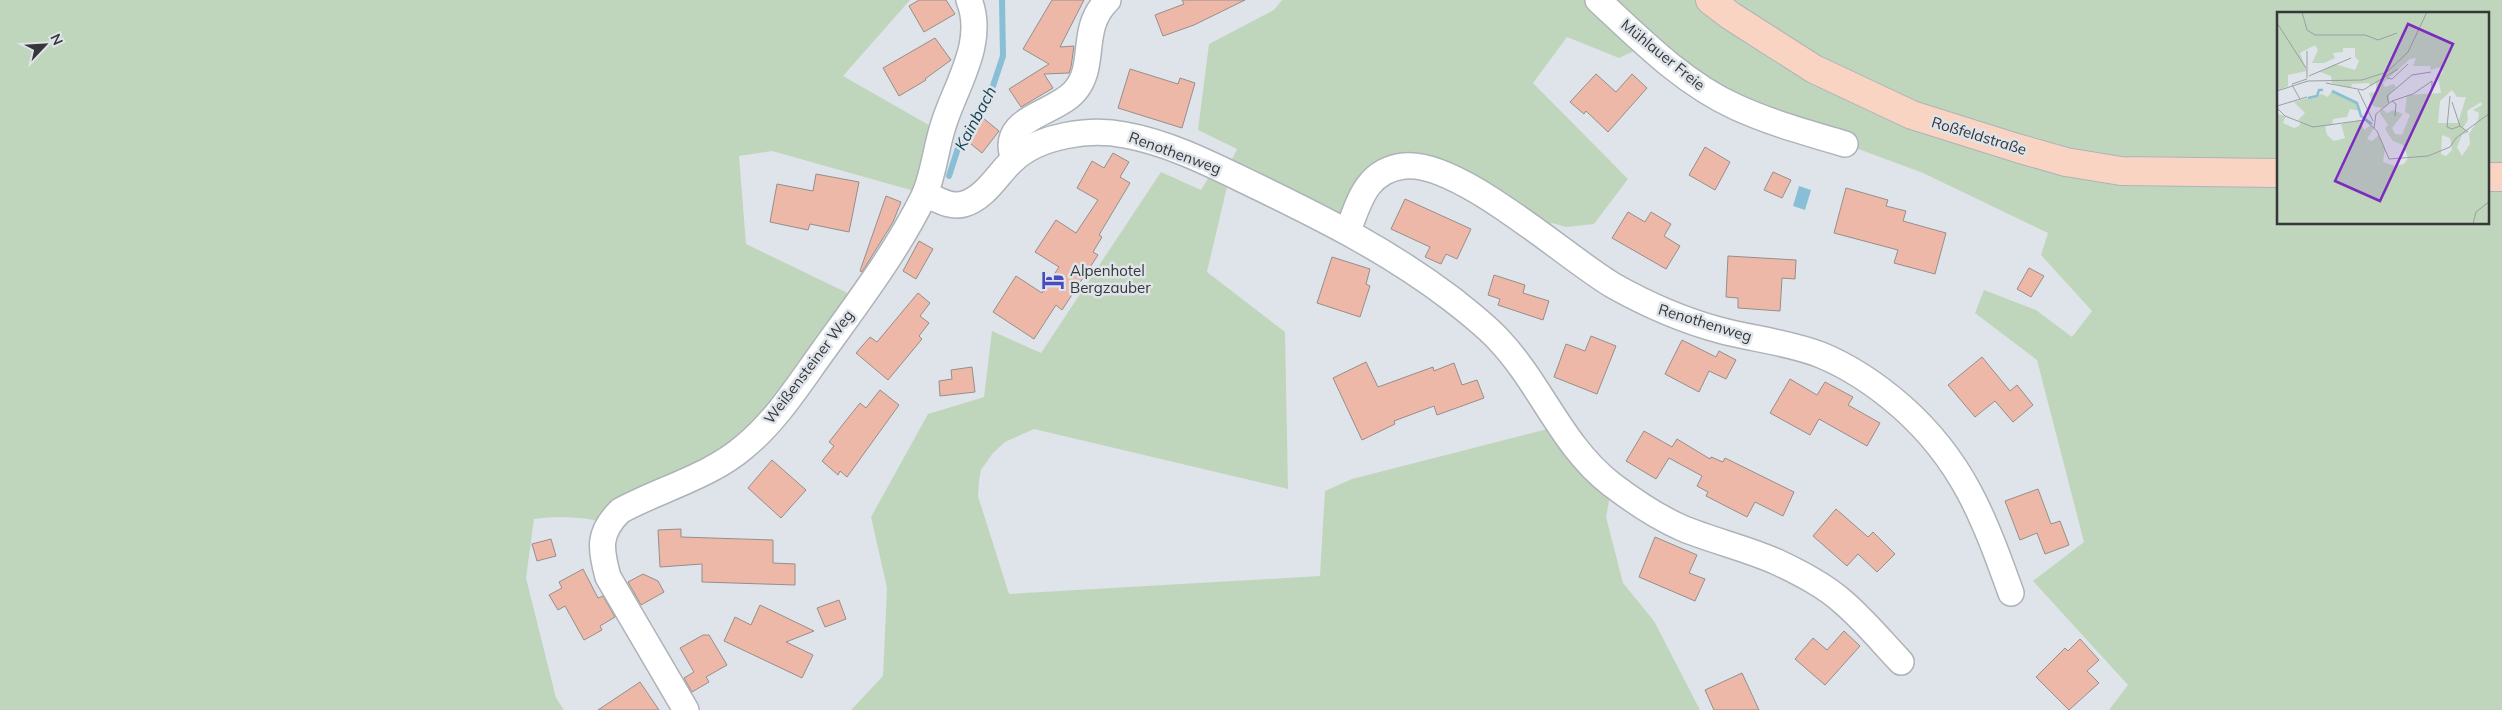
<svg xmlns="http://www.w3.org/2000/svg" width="2502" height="710" font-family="Mulish,sans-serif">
  <rect width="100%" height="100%" fill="#dee4e9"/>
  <g fill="#c0d6bc" fill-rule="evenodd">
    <path d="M 0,0 L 910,0 L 843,76 L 941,132 L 925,194 L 772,151 L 739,156 L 746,244 L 860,299 L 762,429 L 608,523 C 584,517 559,515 534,519 L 526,578 L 556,698 L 564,710 L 0,710 Z"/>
    <path d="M 1282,0 L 2502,0 L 2502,710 L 2109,710 L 2128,685 L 2033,581 L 2084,542 L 2037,360 L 1975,313 L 1984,290 L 2036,310 L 2072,337 L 2092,311 L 2041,255 L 2048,233 L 1923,173 L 1845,144 L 1788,127 L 1647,45 L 1619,58 L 1567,37 L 1533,83 L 1628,179 L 1594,224 L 1566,227 L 1552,223 L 1535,230 L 1451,178 L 1384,172 L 1348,231 L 1230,174 L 1207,272 L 1285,332 L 1288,489 L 1034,429 L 1005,442 L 993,453 L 981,470 L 979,481 L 978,496 L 1009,594 L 1320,576 L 1325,491 L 1352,479 L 1559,426 L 1612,485 L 1606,517 L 1623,583 L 1654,621 L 1700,710 L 851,710 L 883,676 L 887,588 L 871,517 L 928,414 L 984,397 L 992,331 L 1041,353 L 1161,172 L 1201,190 L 1215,167 L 1226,172 L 1237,149 L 1198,130 L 1209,44 L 1274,10 ZM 2278,14 L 2488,14 L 2488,224 L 2278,224 Z"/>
  </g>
  <polygon fill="#89bfd6" points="1799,186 1811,190 1805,210 1793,206"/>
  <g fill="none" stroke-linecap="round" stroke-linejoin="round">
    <polyline stroke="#89bfd6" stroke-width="6" points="949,176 960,142 992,89 1003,56 1002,0"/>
  </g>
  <g fill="#edb8a8" stroke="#968e8c">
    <polygon points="919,0 946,0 955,14 924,32 909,6"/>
    <polygon points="1052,0 1084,0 1060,47 1074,46 1071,67 1069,73 1044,74 1053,88 1021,107 1009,89 1049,64 1023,49"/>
    <polygon points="1182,0 1245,0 1194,25 1163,36 1155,15 1184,4"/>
    <polygon points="935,38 951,60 925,79 926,80 899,96 883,68"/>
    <polygon points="1130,69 1178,84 1180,78 1195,83 1182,128 1118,108"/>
    <polygon points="1596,74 1616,92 1632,74 1647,88 1608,132 1586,111 1584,114 1570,102"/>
    <polygon points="983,118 999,131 982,153 966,140"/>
    <polygon points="1705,147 1730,162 1715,190 1689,175"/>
    <polygon points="1113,153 1129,162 1120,177 1130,183 1099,235 1102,237 1093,252 1098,255 1062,310 1056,305 1034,339 993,312 1016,276 1042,293 1059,267 1035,252 1056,220 1076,233 1098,200 1077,188 1092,161 1104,168"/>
    <polygon points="1773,172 1791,180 1782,198 1764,190"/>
    <polygon points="816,174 859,182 849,232 810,224 808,230 770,222 777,184 813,191"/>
    <polygon points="1846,188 1888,200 1886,206 1906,211 1903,221 1946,233 1935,274 1894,263 1898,250 1834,233"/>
    <polygon points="886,196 901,202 893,222 862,272 860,271"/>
    <polygon points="1405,199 1471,229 1457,259 1446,254 1441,264 1425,257 1430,247 1391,229"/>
    <polygon points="1628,212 1645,222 1651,212 1671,224 1664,236 1680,246 1666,269 1612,238"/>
    <polygon points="919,241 933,249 916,279 903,271"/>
    <polygon points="1728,256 1796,260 1795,279 1782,278 1780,311 1738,308 1738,298 1726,297"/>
    <polygon points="1332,257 1370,269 1366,284 1370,286 1360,317 1317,303"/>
    <polygon points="2029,268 2044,276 2031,297 2017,289"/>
    <polygon points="1494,275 1525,285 1523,293 1549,301 1543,320 1498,305 1500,299 1488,295"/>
    <polygon points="918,293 930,303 920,316 929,323 919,336 922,339 888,380 856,353 870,337 877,342"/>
    <polygon points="1591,336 1616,346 1597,394 1554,377 1566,344 1585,351"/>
    <polygon points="1682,340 1716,357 1719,351 1736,360 1726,379 1709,371 1699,392 1665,374"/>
    <polygon points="1982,357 2010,391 2017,385 2033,405 2013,422 1995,401 1975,417 1948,385"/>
    <polygon points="1366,362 1378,387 1433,367 1434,371 1454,363 1462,385 1477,380 1484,398 1437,415 1434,406 1394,421 1395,424 1362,440 1333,378"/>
    <polygon points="972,367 975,392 940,396 939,381 952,379 951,370"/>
    <polygon points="1790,379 1817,395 1825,382 1853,397 1848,405 1880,423 1867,446 1819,419 1810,435 1770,413"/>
    <polygon points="880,390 899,405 847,477 840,471 838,475 822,461 834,446 829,442 860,403 866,408"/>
    <polygon points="1644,431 1672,447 1677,439 1710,459 1711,457 1723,462 1725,458 1794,492 1783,516 1755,502 1747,517 1706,496 1708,492 1697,486 1702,476 1669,458 1656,479 1626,461"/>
    <polygon points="772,460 806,490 781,518 748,488"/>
    <polygon points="2038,489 2051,524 2060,521 2069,545 2045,554 2037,533 2020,540 2005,501"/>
    <polygon points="1836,509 1868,537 1873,532 1895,554 1877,572 1858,554 1847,566 1813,536"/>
    <polygon points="681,529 681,537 773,540 773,563 795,564 795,585 702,582 702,564 660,567 658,530"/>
    <polygon points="1655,537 1697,555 1689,573 1705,579 1695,601 1639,577"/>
    <polygon points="551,539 556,556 537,561 532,544"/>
    <polygon points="583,569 598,598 603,596 615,617 600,626 602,630 584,640 565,606 558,610 549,595 562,588 559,582"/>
    <polygon points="643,574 658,581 664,592 641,605 628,582"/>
    <polygon points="839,600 846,619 825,627 817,608"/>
    <polygon points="760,605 814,631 786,642 813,655 802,678 724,641 735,617 751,625"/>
    <polygon points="1844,631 1860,646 1825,685 1795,659 1813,638 1827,650"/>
    <polygon points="703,635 709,635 727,665 706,677 709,682 692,692 684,678 694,672 680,648"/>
    <polygon points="2080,639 2099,660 2087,671 2099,683 2069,710 2036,677 2065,648 2068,651"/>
    <polygon points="1742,673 1759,710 1714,710 1705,690"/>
    <polygon points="640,682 659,710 598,710"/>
  </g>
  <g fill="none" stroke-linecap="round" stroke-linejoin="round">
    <defs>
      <g id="street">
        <path d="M 1598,0 C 1640,39 1683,83 1736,107 C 1771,123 1808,133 1845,144"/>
        <path d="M 1014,159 C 998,118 1053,115 1074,92 C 1098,66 1078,29 1108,0"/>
        <path d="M 925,194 C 937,199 950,208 964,204 C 985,198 998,174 1012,161 C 1039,135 1090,128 1125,135 C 1171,143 1216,167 1258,187 C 1328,221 1390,252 1453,300 C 1468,312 1485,325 1498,339 C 1541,384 1561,445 1611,484 C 1632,500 1657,517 1682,528 C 1713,541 1746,548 1777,562 C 1800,573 1824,585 1843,602 C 1864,620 1882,642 1901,662"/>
        <path d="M 1348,231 C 1359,201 1367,170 1404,166 C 1458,159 1566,258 1614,286 C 1648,305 1682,320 1719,330 C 1752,339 1788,342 1821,355 C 1850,367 1878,386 1902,407 C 1963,461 1984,518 2011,593"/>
        <path d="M 686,710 L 608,577 C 600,548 598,533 620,511 C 660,489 709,477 744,447 C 776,421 799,384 823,351 C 859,301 897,251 924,196 C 934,174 936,146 944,123 C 956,85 986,42 969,0"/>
      </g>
      <g id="secondary">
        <polyline points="1710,0 1731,16 1814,69 1912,115 2017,148 2066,162 2121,171 2278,173"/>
        <polyline points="2488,177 2502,177"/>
      </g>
    </defs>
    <use href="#street" stroke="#adb3b8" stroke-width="28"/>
    <use href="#secondary" stroke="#adb3b8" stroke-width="30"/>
    <use href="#street" stroke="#fff" stroke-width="25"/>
    <use href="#secondary" stroke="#fad4c3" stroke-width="28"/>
  </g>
  <defs>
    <symbol id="hotel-bare" viewBox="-9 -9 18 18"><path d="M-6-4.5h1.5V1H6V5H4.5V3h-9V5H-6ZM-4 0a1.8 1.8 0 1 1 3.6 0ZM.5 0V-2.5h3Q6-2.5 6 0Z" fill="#494bc1" stroke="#dee4e9" stroke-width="2.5" paint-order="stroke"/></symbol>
  </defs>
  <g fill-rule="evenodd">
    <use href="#hotel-bare" x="1037" y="264" width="32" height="32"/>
  </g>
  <g text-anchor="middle" stroke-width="5" stroke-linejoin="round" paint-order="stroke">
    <g font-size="15" fill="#353739" stroke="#dee4e9">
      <text transform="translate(1663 55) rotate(39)" y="5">Mühlauer Freie</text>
      <text transform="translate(1979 136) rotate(17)" y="5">Roßfeldstraße</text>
      <text transform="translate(1175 153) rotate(20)" y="5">Renothenweg</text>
      <text transform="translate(1705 323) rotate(17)" y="5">Renothenweg</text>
      <text transform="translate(809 367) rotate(-53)" y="5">Weißensteiner Weg</text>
    </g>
    <g font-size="15" fill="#353739" stroke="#dee4e9" text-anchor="start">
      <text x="1070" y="276">Alpenhotel<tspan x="1070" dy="17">Bergzauber</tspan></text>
    </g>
    <g font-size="16" font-style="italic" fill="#0e3e4f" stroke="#dee4e9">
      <text transform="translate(975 118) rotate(-62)" y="6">Kainbach</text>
    </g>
  </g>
  <g transform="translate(2277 12)">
    <rect width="212" height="212" fill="#dee4e9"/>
    <path d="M 0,0 L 212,0 L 212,212 L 0,212 L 0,102 L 9,104 L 6,111 L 17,116 L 22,114 L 24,110 L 21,108 L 28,101 L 17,90 L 45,82 L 51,85 L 55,79 L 60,80 L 80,91 L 84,99 L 73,97 L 70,105 L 56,107 L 55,113 L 48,114 L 50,123 L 57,129 L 68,126 L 64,112 L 83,108 L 87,118 L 94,113 L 97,116 L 90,127 L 95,129 L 102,123 L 108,136 L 106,150 L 118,154 L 127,152 L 131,146 L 126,133 L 116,129 L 111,122 L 108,116 L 111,113 L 103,101 L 105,96 L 96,94 L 92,81 L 99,80 L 99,71 L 93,74 L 92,71 L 75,72 L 74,76 L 55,71 L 54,64 L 43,60 L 58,52 L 78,58 L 82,49 L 78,45 L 78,36 L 66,36 L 66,40 L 56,41 L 58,46 L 47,51 L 35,51 L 41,38 L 38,33 L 23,41 L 30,59 L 11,63 L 11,74 L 0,79 ZM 139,46 L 136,54 L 153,54 L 154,58 L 163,55 L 166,60 L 161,65 L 164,81 L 130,83 L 128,100 L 133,103 L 125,123 L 118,122 L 115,116 L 126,102 L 116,98 L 110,101 L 105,97 L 112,91 L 112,83 L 119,75 L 117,72 L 108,75 L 106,71 L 133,47 ZM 175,78 L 180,85 L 189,85 L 181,111 L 161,111 L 163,89 ZM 204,90 L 205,93 L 196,98 L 202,101 L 201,108 L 192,122 L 193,132 L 185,144 L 180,135 L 185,123 L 191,120 L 186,116 L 191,108 L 190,99 ZM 165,123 L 173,126 L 175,138 L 169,144 L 164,142 Z" fill="#c0d6bc" fill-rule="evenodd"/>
    <path fill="none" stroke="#89bfd6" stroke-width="2.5" d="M 55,79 L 80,91 L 84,104 L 95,112M 31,86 L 40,84 L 42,78 L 46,78"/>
    <path fill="none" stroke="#9a9fa3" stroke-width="1" d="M 25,0 L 30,18 L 38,23 L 88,23 L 101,28 L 120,21M 0,11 L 29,56M 32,64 L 74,46M 30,66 L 30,39M 110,66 L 115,67 L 131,52M 49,71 L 86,78 L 121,57M 15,72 L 30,67M 15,73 L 23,87M 81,78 L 96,109M 0,79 L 31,69 L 85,68 L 110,60 L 131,40 L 150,0M 173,84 L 170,115 L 175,117 L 183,114 L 191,120M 115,89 L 119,92 L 118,104M 175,90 L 183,114M 112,91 L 110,84 L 135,63 L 154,60M 0,94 L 30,85M 0,96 L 8,104 L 36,115 L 88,108 L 100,119 L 112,147 L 151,144 L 173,135 L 179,126 L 213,101M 97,116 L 99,102 L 115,89 L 136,82 L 155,69 L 155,77M 196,212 L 199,200 L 213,189"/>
    <path fill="#7b2cbf" fill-opacity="0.15" stroke="#7b2cbf" stroke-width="2.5" d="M 131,12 L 176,32 L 103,189 L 58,169 Z"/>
    <rect width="212" height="212" fill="none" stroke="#353739" stroke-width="2.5"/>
  </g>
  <g transform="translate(45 45) rotate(65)" stroke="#dee4e9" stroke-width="4" paint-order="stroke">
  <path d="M0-4L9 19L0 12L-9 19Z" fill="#353739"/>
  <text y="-8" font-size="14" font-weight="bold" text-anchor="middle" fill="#353739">N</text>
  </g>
</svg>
